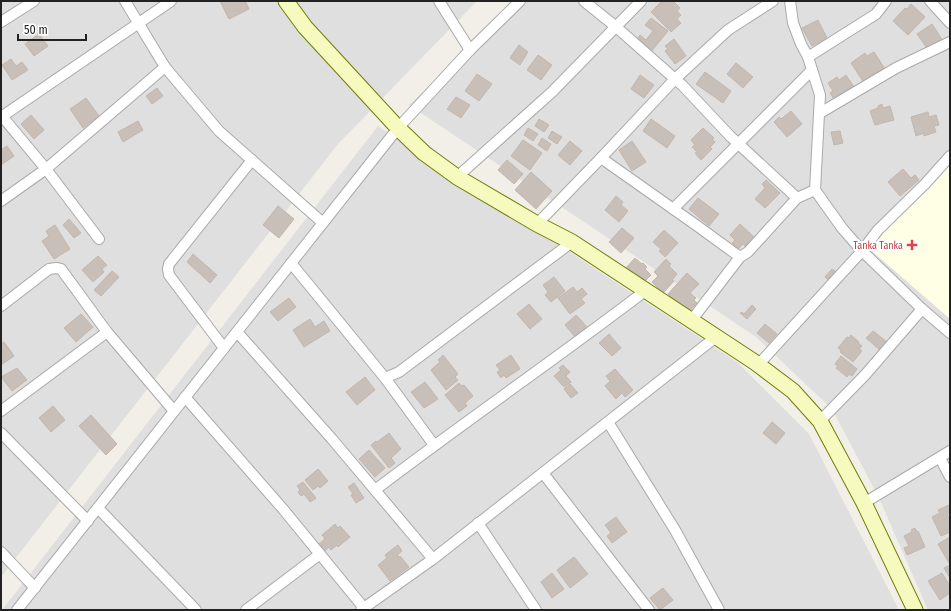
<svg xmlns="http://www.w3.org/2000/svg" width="951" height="611" font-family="'Fira Sans Condensed',sans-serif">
  <rect width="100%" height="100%" fill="#f2efe9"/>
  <g fill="#e0dfdf">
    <polygon points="1,1 477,1 338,144 1,577"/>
    <polygon points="521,1 950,1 950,610 928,610 879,498 832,409 756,337 409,105"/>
    <polygon points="378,126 737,362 809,434 899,610 2,610"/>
  </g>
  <polygon fill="#ffffe5" points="950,164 950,319 873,252 875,237"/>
  <g fill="#c7bfb8" stroke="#c4b6ab">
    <polygon points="220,1 245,1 249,9 229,19"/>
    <polygon points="662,1 673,1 680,8 677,11 681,15 677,19 681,23 671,32 651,12"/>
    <polygon points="911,4 925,17 908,35 893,21 905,8 907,9"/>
    <polygon points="651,18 668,31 650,53 635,42 640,35 646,40 653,31 645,25"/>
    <polygon points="818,20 827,38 812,46 802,28"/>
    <polygon points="932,24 943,41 929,51 917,34"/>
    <polygon points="39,34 48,46 34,56 25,44"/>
    <polygon points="674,39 686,56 675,64 665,51 668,49 665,46"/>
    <polygon points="519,45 528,52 520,65 510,58"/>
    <polygon points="874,52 885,69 864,83 851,63 865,53 867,56"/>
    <polygon points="538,55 552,65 541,80 527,70"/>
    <polygon points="11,59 16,66 22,62 28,70 12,80 2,65"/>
    <polygon points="736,63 753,77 743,88 727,74"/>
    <polygon points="705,72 731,91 723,103 696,84"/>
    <polygon points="477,74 492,84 479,101 465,91"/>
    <polygon points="640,75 654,85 644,98 631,89"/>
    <polygon points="846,75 856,90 849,94 846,91 834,99 830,93 833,91 828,83 837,77 839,80"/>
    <polygon points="157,88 163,96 152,104 146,96"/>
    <polygon points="456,97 470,105 461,118 447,109"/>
    <polygon points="86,98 99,116 83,128 70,109"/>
    <polygon points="882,104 883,108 890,106 894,120 875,125 870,111 878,108 878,106"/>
    <polygon points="791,111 802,124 787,137 774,122 779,117 781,119"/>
    <polygon points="928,112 929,117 936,115 939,125 934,126 936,132 924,136 924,133 916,136 911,117"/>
    <polygon points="31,115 44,130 34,139 21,124"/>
    <polygon points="539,119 549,125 544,132 535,126"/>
    <polygon points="651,119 675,136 667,148 643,131"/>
    <polygon points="138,121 143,130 123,142 118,132"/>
    <polygon points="528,128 538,134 533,141 524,135"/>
    <polygon points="703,128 714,138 712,139 715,142 710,147 712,149 701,160 695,153 697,152 692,147 695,145 691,140"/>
    <polygon points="552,131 562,137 557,144 548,138"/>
    <polygon points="840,131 843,143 834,145 831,132"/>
    <polygon points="542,138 551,144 547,151 538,145"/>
    <polygon points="523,140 542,153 530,170 511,156"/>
    <polygon points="570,141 582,151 570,165 558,155"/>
    <polygon points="632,141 646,162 632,171 619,150"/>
    <polygon points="7,146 14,156 1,165 1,150"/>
    <polygon points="507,160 523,174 514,184 498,170"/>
    <polygon points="903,169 911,178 915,175 919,180 900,196 888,182"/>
    <polygon points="531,172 552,191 536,209 515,190"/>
    <polygon points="766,180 780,193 765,208 755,199 765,188 762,184"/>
    <polygon points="616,196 623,202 621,205 628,211 619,222 605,210"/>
    <polygon points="698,198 719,214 709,226 689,209"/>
    <polygon points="278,206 294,219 279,238 263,225"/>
    <polygon points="69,219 81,233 74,238 63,225"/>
    <polygon points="740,224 754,237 746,247 743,244 738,249 732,243 735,240 730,235"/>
    <polygon points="55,225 70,249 54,259 42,241 49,236 46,231"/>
    <polygon points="622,228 634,238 621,253 609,242"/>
    <polygon points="664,230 678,243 665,257 659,251 661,249 653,242"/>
    <polygon points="193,254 217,275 210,283 187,262"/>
    <polygon points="98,256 107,265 102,269 104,272 93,282 82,270"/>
    <polygon points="635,258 642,264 643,263 647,267 645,269 651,275 642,284 625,269"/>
    <polygon points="666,259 671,264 669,266 677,274 672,280 674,281 663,293 652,282 658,276 654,272"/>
    <polygon points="832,269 839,274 832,283 825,277"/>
    <polygon points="112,271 119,277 101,296 94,290"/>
    <polygon points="687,273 699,284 690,293 696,298 694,300 697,303 688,313 668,294"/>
    <polygon points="554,277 565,291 551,302 545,295 548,292 543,285"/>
    <polygon points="573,287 577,292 582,288 587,294 581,299 585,303 570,314 558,298"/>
    <polygon points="289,298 296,307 278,321 270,312"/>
    <polygon points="529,304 542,319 530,329 517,314"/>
    <polygon points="752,305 756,309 747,319 740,313 742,312 744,314"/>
    <polygon points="81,314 93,327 76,342 64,328"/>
    <polygon points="576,315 588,328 576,338 565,325"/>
    <polygon points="310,319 315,327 324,321 330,331 304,347 293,330"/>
    <polygon points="765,324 777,334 769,343 757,333"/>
    <polygon points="873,331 887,342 880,350 866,338"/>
    <polygon points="609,334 621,348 612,356 599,343"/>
    <polygon points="851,335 859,342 858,343 862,346 859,349 862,351 853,362 840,352 841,350 838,348 847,337 849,338"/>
    <polygon points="4,342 14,356 1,365 1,344"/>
    <polygon points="443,355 458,374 455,377 458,380 446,390 431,370 440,362 438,360"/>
    <polygon points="511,355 520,369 506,378 504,375 501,378 497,372 500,370 496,365"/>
    <polygon points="841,356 857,369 852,376 849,374 847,377 836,368 838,366 835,364"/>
    <polygon points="563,365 570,372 566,376 571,382 564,387 554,376 561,370 559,368"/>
    <polygon points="17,368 27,380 12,391 1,377"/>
    <polygon points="615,369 633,390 625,397 622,393 616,399 605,386 610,381 606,376"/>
    <polygon points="365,377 375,390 357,405 346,392"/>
    <polygon points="425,382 438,399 424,408 411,392"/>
    <polygon points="459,383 462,386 464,385 473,396 465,403 467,406 459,412 445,395"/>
    <polygon points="570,384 578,393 571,398 564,389"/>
    <polygon points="53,406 65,420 51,432 39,418"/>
    <polygon points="91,415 117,444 106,455 79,426"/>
    <polygon points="772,422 785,433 776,444 763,433"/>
    <polygon points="389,433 401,449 391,458 395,463 389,468 371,445 376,441 377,442"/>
    <polygon points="369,450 385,468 375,477 359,459"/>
    <polygon points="318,469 328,481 320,488 318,486 313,490 305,480"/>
    <polygon points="303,482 316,498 310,502 304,494 301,496 298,492 300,490 297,486"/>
    <polygon points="354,483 364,498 356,503 351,495 353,494 348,487"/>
    <polygon points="949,505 950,512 947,514 950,520 950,526 949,527 950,532 941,536 932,517 940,513 938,510"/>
    <polygon points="616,517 627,532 612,543 607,536 611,533 605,525"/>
    <polygon points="335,524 338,528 340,526 350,537 338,547 337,545 331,550 329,547 325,551 319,544 325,539 322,535"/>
    <polygon points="915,528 917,532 918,531 925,547 907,555 904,548 909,546 904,536 912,532 911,530"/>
    <polygon points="950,537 950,563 949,563 938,544"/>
    <polygon points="398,545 402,551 397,555 399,557 400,556 409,567 390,581 378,565 387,558 385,555"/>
    <polygon points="574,557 588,574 570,588 557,570"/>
    <polygon points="950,565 950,578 944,568"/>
    <polygon points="552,573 564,589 552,598 541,582"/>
    <polygon points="942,573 950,586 950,593 940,600 928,581"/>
    <polygon points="663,588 673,600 660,610 650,598"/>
  </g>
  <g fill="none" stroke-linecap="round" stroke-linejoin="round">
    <defs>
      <g id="street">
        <polyline points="125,1 165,67 219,131 323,223"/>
        <polyline points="439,1 470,50"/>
        <polyline points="584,1 615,26 683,86 730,136 797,198"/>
        <polyline points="790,1 793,23 801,44 808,57 820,95 815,190 842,228 862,251 922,309 865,375 820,421"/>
        <polyline points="930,1 950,23"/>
        <polyline points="1,22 34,1"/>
        <polyline points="808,57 876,14 886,1"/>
        <polyline points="820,113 896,68 950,42"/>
        <polyline points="1,115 46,169 99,239"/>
        <polyline points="1,117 171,1"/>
        <polyline points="601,158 696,225 740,257"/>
        <polyline points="457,177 552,92 641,1"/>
        <polyline points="1,201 46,169 165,67"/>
        <polyline points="673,209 812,70"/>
        <polyline points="537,224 601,158 675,79 728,30 773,1"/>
        <polyline points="291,263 385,378 434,445"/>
        <polyline points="1,306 49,269 56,268 61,269 107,332 174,411"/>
        <polyline points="922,309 950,333"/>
        <polyline points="691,321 740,257 748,252 797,198 815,190"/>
        <polyline points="237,332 332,439 433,559"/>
        <polyline points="224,348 169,275 168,269 169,264 252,160"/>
        <polyline points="758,365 862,251 878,230 925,184 950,156"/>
        <polyline points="385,378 399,372 572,242"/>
        <polyline points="185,397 283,509 364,608"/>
        <polyline points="1,411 107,332"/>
        <polyline points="608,422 675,530 719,610"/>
        <polyline points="1,433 88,521"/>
        <polyline points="940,458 950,477"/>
        <polyline points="543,473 649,610"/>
        <path d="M 375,490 C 464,422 556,359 645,291"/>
        <polyline points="864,503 950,451"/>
        <polyline points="98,508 196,610"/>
        <polyline points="478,523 536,610"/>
        <polyline points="1,552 35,588"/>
        <polyline points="17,610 398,128 470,50 520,1"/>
        <polyline points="246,610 320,554"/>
        <polyline points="361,610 433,559 716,337"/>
      </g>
      <polyline id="secondary" points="286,1 305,27 398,128 424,153 457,177 537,224 572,242 756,363 793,391 820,421 864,503 915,610"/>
    </defs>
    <use href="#street" stroke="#a9a9a9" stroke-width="12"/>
    <use href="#secondary" stroke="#707d05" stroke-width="17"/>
    <use href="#street" stroke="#fff" stroke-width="10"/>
    <use href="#secondary" stroke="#f7fabf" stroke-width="15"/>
  </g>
  <path fill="#e0444e" stroke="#fff" stroke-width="1.5" d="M910 239h4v4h4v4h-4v4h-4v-4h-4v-4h4z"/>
  <g text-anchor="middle" stroke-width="4" stroke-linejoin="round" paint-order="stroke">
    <g font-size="10" fill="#be3a42" stroke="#fff" text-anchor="end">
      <text x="903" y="249">Tanka Tanka</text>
    </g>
  </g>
  <rect width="951" height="611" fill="none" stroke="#222222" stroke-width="4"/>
  <path d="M18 34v6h68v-6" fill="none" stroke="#222222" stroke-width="2"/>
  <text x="24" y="34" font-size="12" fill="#222222" stroke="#ffffff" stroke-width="3" paint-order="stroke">50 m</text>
</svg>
